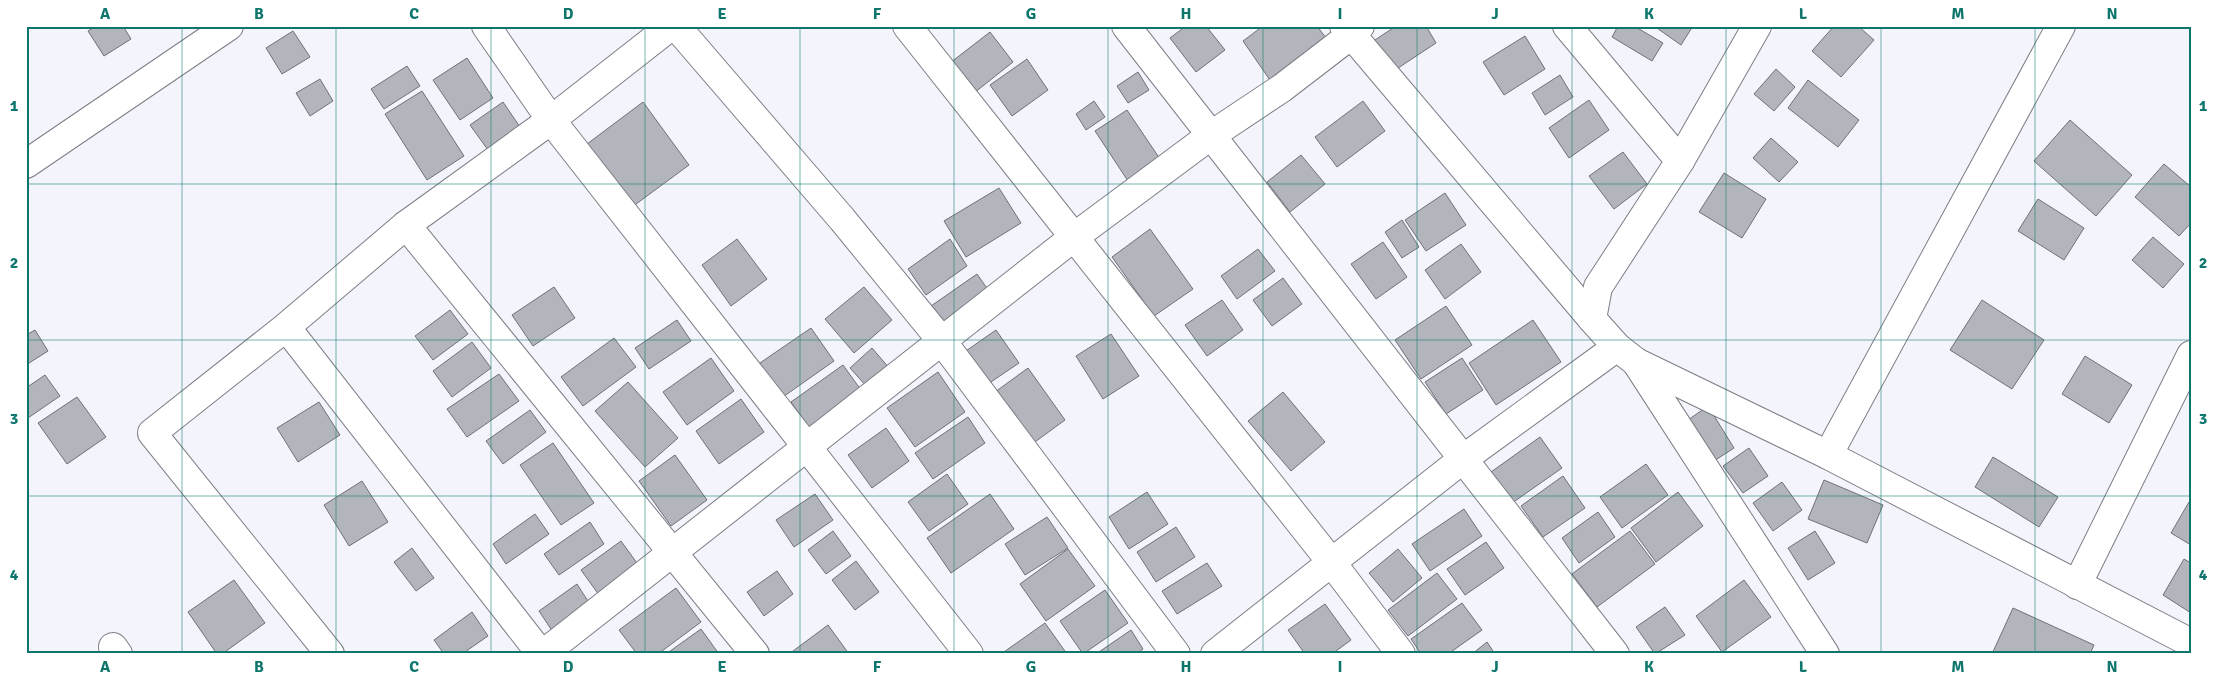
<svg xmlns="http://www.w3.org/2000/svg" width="2217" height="680" font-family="Signika,sans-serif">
  <rect width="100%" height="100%" fill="#f3f4fc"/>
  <g fill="#b3b5bc" stroke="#707178">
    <polygon points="96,26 123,26 131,39 104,56 88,31"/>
    <polygon points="1186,26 1206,26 1225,50 1196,72 1170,38"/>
    <polygon points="1263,26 1317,26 1329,42 1272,83 1243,41"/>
    <polygon points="1396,26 1426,26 1436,43 1392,72 1372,42"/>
    <polygon points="1618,26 1634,26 1663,43 1652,61 1612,37"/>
    <polygon points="1654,26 1693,26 1681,45"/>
    <polygon points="1834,26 1858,26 1874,40 1841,77 1812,51"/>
    <polygon points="293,31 310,57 282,74 266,48"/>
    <polygon points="990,32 1013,62 974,93 950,63"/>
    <polygon points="1525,36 1545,69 1504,95 1483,62"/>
    <polygon points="467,58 493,98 460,120 433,80"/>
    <polygon points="1027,59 1048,90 1012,116 990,85"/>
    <polygon points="407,66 420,86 384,109 371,89"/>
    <polygon points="1776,69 1795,87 1774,111 1754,94"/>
    <polygon points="1138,72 1149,90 1128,103 1117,86"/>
    <polygon points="1560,75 1573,97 1545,115 1532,93"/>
    <polygon points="320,79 333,101 310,116 296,93"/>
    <polygon points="1808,80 1859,120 1838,147 1788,108"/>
    <polygon points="422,91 464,156 427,180 385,114"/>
    <polygon points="1589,100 1609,130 1569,158 1549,128"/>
    <polygon points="1094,101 1105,117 1086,130 1076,114"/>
    <polygon points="1363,101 1385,131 1337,167 1315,137"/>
    <polygon points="503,102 520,127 488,150 470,125"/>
    <polygon points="643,102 689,165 632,207 587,144"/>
    <polygon points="1127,110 1160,159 1128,181 1095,131"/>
    <polygon points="2070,120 2132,175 2096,216 2034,161"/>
    <polygon points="1771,138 1798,162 1779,182 1753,158"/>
    <polygon points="1623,152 1647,184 1614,209 1589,176"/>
    <polygon points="1301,155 1325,184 1290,212 1267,182"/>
    <polygon points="2164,164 2191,187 2191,223 2179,236 2135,197"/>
    <polygon points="1724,173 1766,199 1742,238 1699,212"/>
    <polygon points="999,188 1021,223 966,257 944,221"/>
    <polygon points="1445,193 1466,225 1426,251 1405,220"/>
    <polygon points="2038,199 2084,228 2064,260 2018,231"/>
    <polygon points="1402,220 1419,247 1402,258 1385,232"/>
    <polygon points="1150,229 1193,289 1154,316 1112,257"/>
    <polygon points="2153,237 2184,264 2163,288 2132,260"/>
    <polygon points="737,239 767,279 731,306 702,265"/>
    <polygon points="950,239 967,266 926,295 908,269"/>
    <polygon points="1383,242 1407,277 1376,299 1351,264"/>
    <polygon points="1461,244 1481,272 1445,299 1425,270"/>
    <polygon points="1258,249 1275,271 1237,299 1221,276"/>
    <polygon points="977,274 991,294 945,327 931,306"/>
    <polygon points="1283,278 1302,304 1272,326 1253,300"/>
    <polygon points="554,287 575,318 533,346 512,315"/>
    <polygon points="864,287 892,320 854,353 825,319"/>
    <polygon points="1222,300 1243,330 1207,356 1185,325"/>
    <polygon points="1982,300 2044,340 2012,389 1950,350"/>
    <polygon points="1446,306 1472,345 1421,379 1395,340"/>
    <polygon points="450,310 468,334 433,360 415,336"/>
    <polygon points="677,320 691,341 649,369 635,348"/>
    <polygon points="1533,320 1561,362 1496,405 1469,363"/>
    <polygon points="811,328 834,361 780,399 757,365"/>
    <polygon points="35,330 48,351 26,365 26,335"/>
    <polygon points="996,330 1019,363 985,386 963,353"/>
    <polygon points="1111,334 1139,376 1103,399 1076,356"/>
    <polygon points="614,338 636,367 583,406 561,377"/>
    <polygon points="472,342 491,368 452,397 433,371"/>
    <polygon points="872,348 890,369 867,387 850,368"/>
    <polygon points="2085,356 2132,385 2109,423 2062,394"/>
    <polygon points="711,358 734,391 687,425 663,392"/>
    <polygon points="1462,358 1483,390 1446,414 1425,382"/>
    <polygon points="843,365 866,397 814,434 791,402"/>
    <polygon points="1028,368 1065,420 1028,447 991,395"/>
    <polygon points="938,372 965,412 915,447 887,408"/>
    <polygon points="499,374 519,401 467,437 447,409"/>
    <polygon points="45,375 60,396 28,418 26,388"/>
    <polygon points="628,382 678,438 645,467 595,411"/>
    <polygon points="1283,392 1325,442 1291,471 1248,421"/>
    <polygon points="77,397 106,437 67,464 38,423"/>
    <polygon points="741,399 764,432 719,464 696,431"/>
    <polygon points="319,402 340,435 298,462 277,428"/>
    <polygon points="1708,406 1734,448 1714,461 1688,420"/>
    <polygon points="530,410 546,432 503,464 486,441"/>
    <polygon points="968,417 985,443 933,479 915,453"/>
    <polygon points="886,428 909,461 872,488 848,455"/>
    <polygon points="1540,437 1562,468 1505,508 1484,477"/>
    <polygon points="553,443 594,503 561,525 520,465"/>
    <polygon points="1749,448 1768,476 1743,493 1723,466"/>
    <polygon points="675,455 707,500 671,526 639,481"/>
    <polygon points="1993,457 2058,497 2039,527 1975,487"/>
    <polygon points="1646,464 1668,495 1622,528 1600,497"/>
    <polygon points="947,474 968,504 929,531 908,502"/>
    <polygon points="1563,476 1585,508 1543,537 1521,506"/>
    <polygon points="1824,480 1883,505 1867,543 1808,519"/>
    <polygon points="362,481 388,522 349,546 324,505"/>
    <polygon points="1782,482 1802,510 1773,531 1753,503"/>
    <polygon points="1147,492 1168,524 1129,549 1109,517"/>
    <polygon points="1678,492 1703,526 1656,562 1631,528"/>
    <polygon points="815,494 833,520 794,547 776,520"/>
    <polygon points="990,494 1014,529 951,573 927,538"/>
    <polygon points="2189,502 2191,503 2191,545 2171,533"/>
    <polygon points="1464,509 1482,536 1430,571 1412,544"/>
    <polygon points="1598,512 1615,537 1579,563 1562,538"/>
    <polygon points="535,514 549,534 506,564 493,544"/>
    <polygon points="1047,517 1068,548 1025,575 1005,544"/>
    <polygon points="590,522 604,544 559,575 544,554"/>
    <polygon points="1176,527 1195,557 1156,582 1137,552"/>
    <polygon points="833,531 851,556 826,574 808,550"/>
    <polygon points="1630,531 1655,564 1597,607 1572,574"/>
    <polygon points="1815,531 1835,563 1808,580 1788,548"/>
    <polygon points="621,541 642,570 602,599 581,570"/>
    <polygon points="1486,542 1504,568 1465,595 1447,569"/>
    <polygon points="412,548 434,578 416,591 394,562"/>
    <polygon points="1068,549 1095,586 1046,621 1020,584"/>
    <polygon points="1398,549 1422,578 1393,602 1369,573"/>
    <polygon points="2184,559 2191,563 2191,613 2163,595"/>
    <polygon points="856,561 879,592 855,610 832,580"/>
    <polygon points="1207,563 1222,586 1177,614 1162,591"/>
    <polygon points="777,571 793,594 764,616 747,592"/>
    <polygon points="1437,573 1457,599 1408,636 1388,610"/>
    <polygon points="234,580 265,623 222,654 217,654 188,612"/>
    <polygon points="1744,580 1771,617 1722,652 1696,616"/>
    <polygon points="577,584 593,609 555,635 539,611"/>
    <polygon points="676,588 701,622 658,654 637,654 619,630"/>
    <polygon points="1105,590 1128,623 1083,654 1060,621"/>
    <polygon points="1462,603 1482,630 1448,654 1421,654 1411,639"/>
    <polygon points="1325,604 1351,640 1332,654 1305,654 1288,630"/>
    <polygon points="1665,607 1685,635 1655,654 1636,627"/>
    <polygon points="2013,608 2094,645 2090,654 1992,654"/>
    <polygon points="472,612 488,636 462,654 444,654 434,640"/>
    <polygon points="1045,623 1067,654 1001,654"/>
    <polygon points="828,625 849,654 789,654"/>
    <polygon points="701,629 719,654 666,654"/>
    <polygon points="1131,630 1143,649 1136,654 1096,654"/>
    <polygon points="1487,642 1495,654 1472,654"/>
  </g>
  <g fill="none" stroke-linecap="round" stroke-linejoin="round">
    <defs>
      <g id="minor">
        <polyline points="486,26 551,120 969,654"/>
        <polyline points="676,26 842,219 942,341 1176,654"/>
        <polyline points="907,26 1332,563 1401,654"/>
        <polyline points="1126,26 1615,654"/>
        <polyline points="1344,26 1592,319 1617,347 1636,362 1828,455 2191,643"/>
        <polyline points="1567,26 1680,161"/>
        <polyline points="26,164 229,26"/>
        <polyline points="406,225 755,654"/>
        <polyline points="1592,319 1598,287 1680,161 1757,26"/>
        <polyline points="286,327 541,654"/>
        <polyline points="1636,362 1825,654"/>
        <polyline points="1828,455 2061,26"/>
        <polyline points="2077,585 2191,355"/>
        <polyline points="113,647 118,654"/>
        <polyline points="330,654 152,433 286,327 406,225 551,120 671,26"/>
        <polyline points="543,654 1074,237 1210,136 1282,88 1351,35 1360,26"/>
        <polyline points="1215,654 1463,459 1617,347"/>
      </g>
    </defs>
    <use href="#minor" stroke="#7e7f86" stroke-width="30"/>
    <use href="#minor" stroke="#fff" stroke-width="28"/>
  </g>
  <path fill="none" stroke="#0f766e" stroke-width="1" stroke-opacity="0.55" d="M 182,26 L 182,654M 336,26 L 336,654M 491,26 L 491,654M 645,26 L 645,654M 800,26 L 800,654M 954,26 L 954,654M 1108,26 L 1108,654M 1263,26 L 1263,654M 1417,26 L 1417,654M 1572,26 L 1572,654M 1726,26 L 1726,654M 1881,26 L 1881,654M 2035,26 L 2035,654M 26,184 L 2191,184M 26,340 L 2191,340M 26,496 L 2191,496"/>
  <rect width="2217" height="680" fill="none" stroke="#ffffff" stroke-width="55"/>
  <rect x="28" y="28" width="2162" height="624" fill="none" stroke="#0f766e" stroke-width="2"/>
  <g font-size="16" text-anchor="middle" font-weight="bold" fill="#0f766e">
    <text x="105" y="19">A</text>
    <text x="259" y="19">B</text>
    <text x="414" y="19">C</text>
    <text x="568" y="19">D</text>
    <text x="722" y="19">E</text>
    <text x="877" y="19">F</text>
    <text x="1031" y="19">G</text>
    <text x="1186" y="19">H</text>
    <text x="1340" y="19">I</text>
    <text x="1495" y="19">J</text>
    <text x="1649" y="19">K</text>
    <text x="1803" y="19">L</text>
    <text x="1958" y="19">M</text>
    <text x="2112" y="19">N</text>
    <text x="14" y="111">1</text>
    <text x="2203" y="111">1</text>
    <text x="14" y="268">2</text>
    <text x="2203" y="268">2</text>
    <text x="14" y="424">3</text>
    <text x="2203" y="424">3</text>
    <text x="14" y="580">4</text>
    <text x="2203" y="580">4</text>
    <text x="105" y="672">A</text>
    <text x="259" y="672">B</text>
    <text x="414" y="672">C</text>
    <text x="568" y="672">D</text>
    <text x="722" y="672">E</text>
    <text x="877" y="672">F</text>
    <text x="1031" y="672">G</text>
    <text x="1186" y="672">H</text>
    <text x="1340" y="672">I</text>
    <text x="1495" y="672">J</text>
    <text x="1649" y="672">K</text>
    <text x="1803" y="672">L</text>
    <text x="1958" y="672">M</text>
    <text x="2112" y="672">N</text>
  </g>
</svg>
